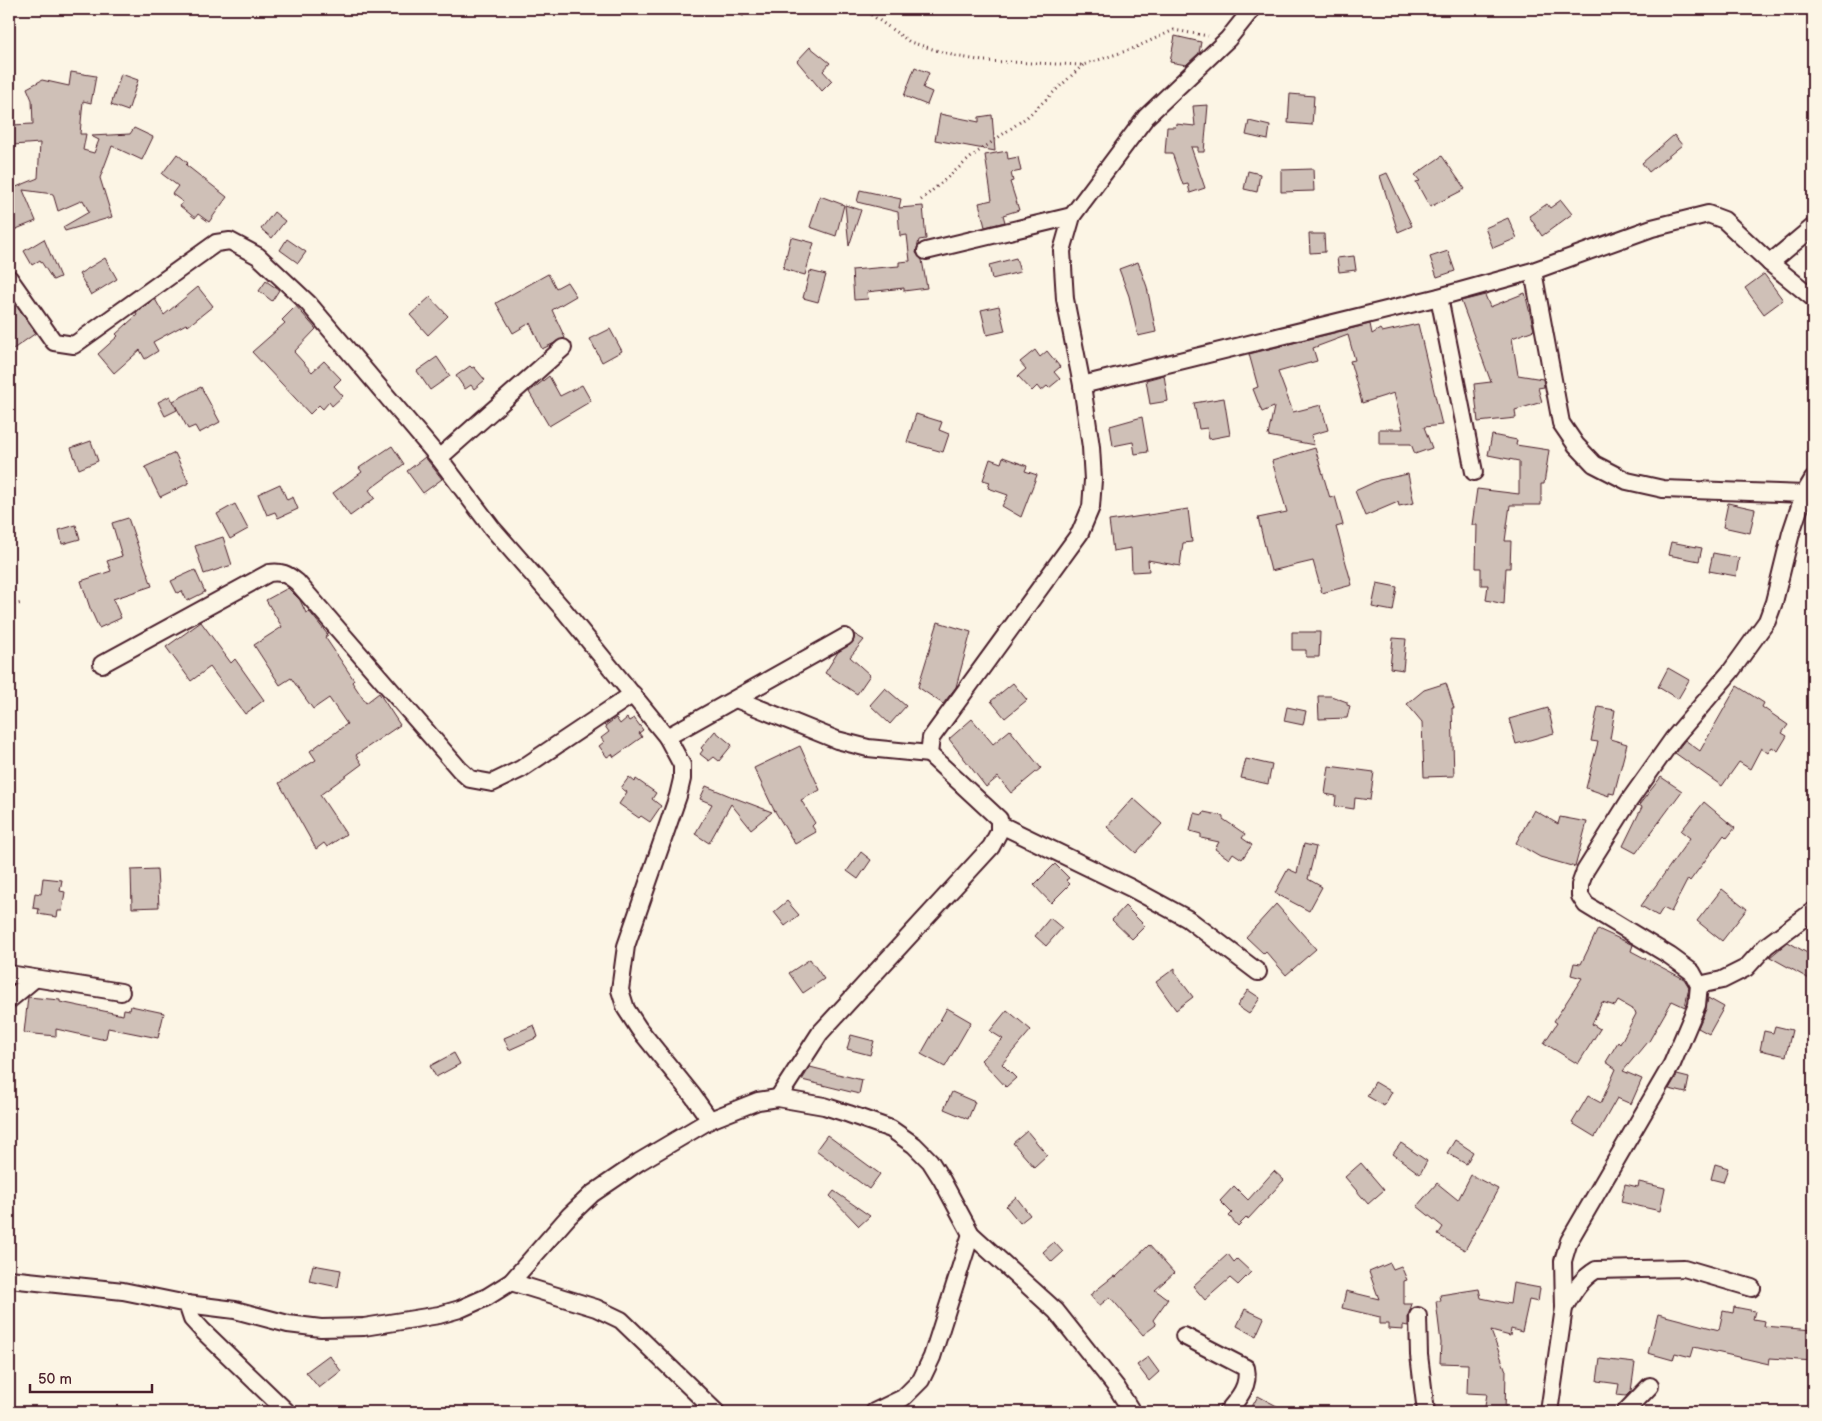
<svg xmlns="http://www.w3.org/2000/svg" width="1822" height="1421" font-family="'Balsamiq Sans',sans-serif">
  <rect width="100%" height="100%" fill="#fcf5e5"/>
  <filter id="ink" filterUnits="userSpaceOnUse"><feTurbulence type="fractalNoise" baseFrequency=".02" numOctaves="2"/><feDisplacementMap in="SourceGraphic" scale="10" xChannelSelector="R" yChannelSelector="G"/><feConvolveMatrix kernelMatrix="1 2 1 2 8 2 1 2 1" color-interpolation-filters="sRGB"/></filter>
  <g filter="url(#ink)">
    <g fill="#cfc0b7" stroke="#4a1f2b">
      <polygon points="1175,36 1201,42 1199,53 1186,65 1170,62"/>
      <polygon points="810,47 830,63 823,71 832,81 822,91 797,61"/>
      <polygon points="915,67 929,73 923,88 932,92 927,105 904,96"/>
      <polygon points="71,72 96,76 91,103 83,101 80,134 86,134 83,150 94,153 99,140 91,136 130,134 134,128 153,137 142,160 112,146 100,178 112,217 65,231 63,227 89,212 83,200 58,211 53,194 23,190 36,221 9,232 9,190 38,178 40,143 13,145 12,125 33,124 32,100 27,88 42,80 69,86"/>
      <polygon points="121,74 138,80 128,111 111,105"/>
      <polygon points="1290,94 1314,96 1312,125 1288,123"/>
      <polygon points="1208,105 1204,152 1198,152 1198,147 1191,147 1205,188 1190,193 1188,184 1183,185 1172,153 1165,153 1167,127 1175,127 1176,124 1195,126 1193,106"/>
      <polygon points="940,114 979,122 979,117 992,115 995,151 935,140"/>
      <polygon points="1249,121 1270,126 1268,140 1246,135"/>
      <polygon points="1674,135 1682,145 1649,172 1642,163"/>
      <polygon points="1007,151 1008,159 1018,157 1021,171 1011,173 1013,181 1010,182 1019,210 1003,215 1005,222 985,227 979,203 992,200 985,155"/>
      <polygon points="177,154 188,163 186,165 227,197 209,222 198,214 195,218 180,206 183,202 172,194 178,186 162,174"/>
      <polygon points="1442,156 1465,189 1430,207 1416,182 1420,181 1415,175"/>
      <polygon points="1313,169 1314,191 1281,192 1281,170"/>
      <polygon points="1248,171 1260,174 1257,192 1244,189"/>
      <polygon points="1387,173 1412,226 1398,232 1380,176"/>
      <polygon points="860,190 901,199 899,208 923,206 926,239 919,240 916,253 922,260 927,288 904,291 904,288 867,292 868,299 854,300 852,270 899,266 899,262 910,261 907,235 900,236 898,212 857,202"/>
      <polygon points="820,196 844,205 836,236 810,227"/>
      <polygon points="1561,200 1572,214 1542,236 1529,216 1547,204 1550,208"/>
      <polygon points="845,205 861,210 849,246"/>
      <polygon points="274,212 285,221 272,238 261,229"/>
      <polygon points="1508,218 1517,238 1493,248 1485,228"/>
      <polygon points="1309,234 1324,234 1325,252 1310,253"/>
      <polygon points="791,237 814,243 805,275 783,269"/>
      <polygon points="44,239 60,277 53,280 40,260 32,265 24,251"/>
      <polygon points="287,239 306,252 298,263 280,250"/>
      <polygon points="1448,251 1455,271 1437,277 1430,257"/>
      <polygon points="1354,256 1356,270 1339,272 1337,258"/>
      <polygon points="105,258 117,279 91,295 79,274"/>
      <polygon points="1016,258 1020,272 992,279 989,265"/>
      <polygon points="1138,262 1147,287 1156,332 1138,336 1129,296 1119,269"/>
      <polygon points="810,271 826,275 818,302 803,298"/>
      <polygon points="548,274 556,288 567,282 576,296 552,310 565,338 542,349 530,323 513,333 496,303"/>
      <polygon points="1764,274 1783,300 1764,314 1745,288"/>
      <polygon points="266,281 279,290 272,301 259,291"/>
      <polygon points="198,287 213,306 188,326 186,324 153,342 158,351 145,359 140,350 114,373 98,354 118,336 116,334 137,315 136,313 155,299 164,315"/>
      <polygon points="1525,293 1534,330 1512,338 1518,375 1543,379 1544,387 1538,388 1542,402 1515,410 1516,418 1478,422 1474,384 1491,382 1461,301 1485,295 1490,307"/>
      <polygon points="430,297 448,316 428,335 410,315"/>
      <polygon points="11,299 36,333 9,352 9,301"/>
      <polygon points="296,306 316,329 294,352 312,372 324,361 341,379 334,386 343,396 332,406 329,402 323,409 319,405 310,414 252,352 285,323 282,320"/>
      <polygon points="999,306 1005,331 987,335 981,310"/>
      <polygon points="1370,324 1372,334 1380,329 1382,332 1418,324 1442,425 1424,427 1432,448 1415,454 1411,444 1379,444 1379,429 1403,429 1394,393 1362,403 1350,361 1355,360 1348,335 1313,348 1317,361 1278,372 1293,412 1321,405 1328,430 1311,435 1314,445 1268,436 1274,407 1262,412 1253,389 1258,387 1249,354"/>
      <polygon points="610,329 622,351 602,362 590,339"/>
      <polygon points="1035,350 1040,357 1047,351 1060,367 1054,372 1060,379 1049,388 1047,386 1041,391 1037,386 1032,391 1018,376 1026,369 1020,362"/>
      <polygon points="437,357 450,376 430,390 417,371"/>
      <polygon points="470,366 472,368 474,367 485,380 474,389 471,385 465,389 456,376"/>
      <polygon points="1164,375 1168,401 1150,404 1146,380"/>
      <polygon points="549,376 560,396 582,385 591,401 549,426 529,392"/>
      <polygon points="201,387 220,422 199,433 195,426 188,429 173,401"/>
      <polygon points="170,396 177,410 165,416 158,402"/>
      <polygon points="1224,398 1230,435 1209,439 1207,428 1199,429 1194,403"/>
      <polygon points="916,414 942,422 939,430 949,434 943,452 907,442"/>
      <polygon points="1142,417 1148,452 1135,454 1133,442 1113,446 1110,426"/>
      <polygon points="1492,435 1517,440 1516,445 1549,450 1544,484 1541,484 1541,505 1510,505 1505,541 1511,541 1510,568 1506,568 1504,604 1486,600 1488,585 1481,585 1481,568 1476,568 1477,525 1472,525 1477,489 1519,494 1519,461 1488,455"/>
      <polygon points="91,441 98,461 79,469 71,448"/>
      <polygon points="392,446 404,464 369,490 375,498 350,516 333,493 362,472 359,468"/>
      <polygon points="1315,448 1330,498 1335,496 1343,525 1336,527 1352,585 1322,593 1313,561 1271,571 1258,518 1287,512 1272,461"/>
      <polygon points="175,453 189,483 160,497 145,467"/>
      <polygon points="425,457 442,479 423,493 407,471"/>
      <polygon points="1003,457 1027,466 1025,471 1037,475 1021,517 1002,506 1008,495 988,488 990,482 983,480 990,459 1001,463"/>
      <polygon points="1408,474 1414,503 1399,506 1398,502 1365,516 1355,491 1379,480"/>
      <polygon points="280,484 287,500 293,497 298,509 278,518 275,512 267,515 258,494"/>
      <polygon points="1728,503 1755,509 1750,533 1723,527"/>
      <polygon points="235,504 248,529 230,539 217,514"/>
      <polygon points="1188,509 1192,542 1183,543 1180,566 1148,560 1149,571 1132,572 1131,548 1113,551 1109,521"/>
      <polygon points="128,518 152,586 113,599 121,618 99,628 90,608 81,581 111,571 107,561 122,556 112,523"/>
      <polygon points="76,525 80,539 62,544 59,530"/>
      <polygon points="223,537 232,565 204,574 195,546"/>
      <polygon points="1671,542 1702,548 1699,561 1668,555"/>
      <polygon points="1713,553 1739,558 1736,576 1709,571"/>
      <polygon points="195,570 205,592 187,601 182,591 177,593 171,581"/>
      <polygon points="1377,583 1397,587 1393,611 1372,607"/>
      <polygon points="288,588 300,600 306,613 309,611 328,635 325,637 354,680 352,682 366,703 379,693 400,725 356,755 362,764 320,795 346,834 327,847 324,843 316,849 279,783 316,760 310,751 347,724 329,698 313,709 291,678 280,685 254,645 282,627 266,600"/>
      <polygon points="201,622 231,663 235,659 264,700 245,714 210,667 191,681 166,647"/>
      <polygon points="938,622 971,632 956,687 943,704 918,687"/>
      <polygon points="1292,632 1320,632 1319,657 1306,657 1306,650 1292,650"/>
      <polygon points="854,634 864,640 850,657 870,675 857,694 825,673 838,652 853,642"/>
      <polygon points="1393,638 1406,639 1403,670 1390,668"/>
      <polygon points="1668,668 1689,680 1678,699 1658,687"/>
      <polygon points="1013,683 1027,700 1005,718 991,701"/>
      <polygon points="1446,683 1454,708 1452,708 1454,776 1424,777 1422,722 1407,704 1424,690"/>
      <polygon points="1737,686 1764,703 1762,707 1788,725 1782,733 1787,736 1778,751 1772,747 1768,753 1761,748 1750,769 1739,762 1722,786 1675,753 1685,740 1700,751"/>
      <polygon points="885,688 906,706 890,724 870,705"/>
      <polygon points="1318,696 1331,696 1347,702 1347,705 1350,706 1347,718 1319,719"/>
      <polygon points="1287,707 1306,711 1303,725 1284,721"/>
      <polygon points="1598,707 1615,710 1610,739 1627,744 1614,794 1609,793 1609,796 1586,788 1598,742 1591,741"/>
      <polygon points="1548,708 1554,733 1516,744 1509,719"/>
      <polygon points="616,718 620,724 627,718 629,721 634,718 643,730 639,733 642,737 614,757 612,754 607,757 599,746 604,742 601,738 609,732 605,726"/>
      <polygon points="972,719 993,744 1010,730 1041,768 1011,793 998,777 986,787 949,739"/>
      <polygon points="715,731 732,745 719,761 714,757 709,761 700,754 703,750 701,748"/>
      <polygon points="800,746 820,790 801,800 815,823 812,826 816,832 795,844 773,808 754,768"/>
      <polygon points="1246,759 1272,765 1268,784 1241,778"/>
      <polygon points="1329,766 1374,772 1370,800 1355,798 1354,809 1335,806 1336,796 1325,794"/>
      <polygon points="629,777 635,782 636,779 656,793 652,799 661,806 650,822 641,816 639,818 619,804 627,792 621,788"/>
      <polygon points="1661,777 1682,791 1636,853 1623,846 1642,807 1639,805"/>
      <polygon points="706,786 735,798 772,812 751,829 731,804 709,843 695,834 712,804 700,799"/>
      <polygon points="1133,798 1162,824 1136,853 1107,827"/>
      <polygon points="1704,802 1735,828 1727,838 1724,835 1690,881 1688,879 1671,912 1663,908 1658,916 1641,906 1690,838 1681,831"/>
      <polygon points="1534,810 1558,824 1560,817 1587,822 1575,867 1540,857 1516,843"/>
      <polygon points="1204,812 1223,816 1223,819 1245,834 1242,838 1252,845 1242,859 1233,853 1229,859 1215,849 1219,842 1201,838 1201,834 1190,831 1194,813 1203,815"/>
      <polygon points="1304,844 1316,847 1308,879 1322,887 1309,911 1275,893 1288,869 1297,873"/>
      <polygon points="861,852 871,860 858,879 847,871"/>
      <polygon points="1055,864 1069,878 1066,880 1070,884 1051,903 1034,885"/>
      <polygon points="157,869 159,907 132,908 131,870"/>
      <polygon points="43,878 62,880 60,891 65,892 62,911 58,911 57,917 38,914 39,909 33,908 35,893 41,894"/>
      <polygon points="1722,889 1747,909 1722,941 1697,921"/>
      <polygon points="787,901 799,915 785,926 774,912"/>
      <polygon points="1276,904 1316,949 1286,975 1266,952 1264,954 1246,937"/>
      <polygon points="1125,906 1145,926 1132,939 1112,920"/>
      <polygon points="1050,918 1062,928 1046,946 1035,936"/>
      <polygon points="1598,929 1633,945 1631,951 1684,979 1689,987 1685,1007 1672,1001 1648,1043 1647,1042 1623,1071 1642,1079 1631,1104 1617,1098 1595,1137 1572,1123 1588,1096 1601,1103 1616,1069 1606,1062 1618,1042 1620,1044 1636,1014 1635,1011 1618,1001 1615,1006 1602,1002 1592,1024 1600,1029 1578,1064 1544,1043 1557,1023 1554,1021 1582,978 1571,975 1574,963 1581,964"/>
      <polygon points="1788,942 1809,954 1807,958 1813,962 1813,981 1770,957"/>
      <polygon points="810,959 824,979 803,993 789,973"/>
      <polygon points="1175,968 1175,973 1193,997 1176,1010 1156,982"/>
      <polygon points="1248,990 1260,998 1249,1014 1237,1006"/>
      <polygon points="28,997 60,1000 60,1002 123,1015 124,1009 130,1010 131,1006 164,1013 158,1038 108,1028 106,1038 101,1039 56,1029 56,1036 24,1033"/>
      <polygon points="1708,998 1724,1007 1709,1034 1698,1028 1706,1009"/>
      <polygon points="947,1008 971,1022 945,1067 921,1054"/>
      <polygon points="1007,1010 1031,1030 1002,1064 1016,1078 1006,1087 981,1060 1003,1039 990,1031"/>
      <polygon points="534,1025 538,1037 509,1050 504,1038"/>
      <polygon points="1775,1026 1792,1030 1786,1056 1760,1050 1764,1031 1773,1033"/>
      <polygon points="851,1035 874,1041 870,1055 847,1049"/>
      <polygon points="454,1053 460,1064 436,1077 430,1066"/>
      <polygon points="810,1067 862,1080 859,1094 802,1080"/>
      <polygon points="1677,1075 1689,1078 1686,1093 1669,1089"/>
      <polygon points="1375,1082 1392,1092 1384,1106 1367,1096"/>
      <polygon points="952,1092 975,1102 968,1119 944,1109"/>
      <polygon points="1027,1131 1047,1155 1034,1167 1013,1143"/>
      <polygon points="827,1135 880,1174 869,1189 816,1150"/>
      <polygon points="1455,1140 1473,1152 1466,1164 1447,1153"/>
      <polygon points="1401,1143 1427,1161 1420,1174 1393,1154"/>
      <polygon points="1361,1163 1384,1190 1368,1204 1345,1177"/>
      <polygon points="1715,1164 1728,1168 1723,1182 1711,1179"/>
      <polygon points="1274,1171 1284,1180 1248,1219 1247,1217 1238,1226 1229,1216 1232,1213 1220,1201 1234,1186 1248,1200"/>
      <polygon points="1471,1175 1498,1189 1465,1250 1438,1235 1443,1227 1417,1206 1437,1183 1458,1200"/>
      <polygon points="1639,1182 1665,1188 1660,1211 1621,1202 1625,1184 1638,1187"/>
      <polygon points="834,1191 870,1216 859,1226 830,1196"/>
      <polygon points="1016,1197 1030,1215 1020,1223 1006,1206"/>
      <polygon points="1054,1242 1063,1252 1052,1262 1043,1252"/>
      <polygon points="1149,1245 1174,1273 1155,1290 1168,1299 1153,1320 1156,1325 1143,1335 1110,1297 1099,1306 1090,1295 1114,1276 1116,1277"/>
      <polygon points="1228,1254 1234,1262 1237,1259 1251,1272 1238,1285 1230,1278 1205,1300 1193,1286"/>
      <polygon points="1390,1263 1393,1269 1401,1266 1407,1280 1404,1281 1404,1304 1412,1304 1408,1316 1408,1326 1403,1325 1403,1330 1388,1329 1388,1324 1380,1324 1380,1317 1342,1308 1346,1291 1379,1299 1369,1272"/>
      <polygon points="313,1265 341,1270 338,1287 309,1281"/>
      <polygon points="1513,1283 1540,1288 1538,1302 1529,1300 1522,1332 1511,1329 1510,1336 1491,1331 1506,1371 1505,1412 1484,1412 1487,1394 1467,1393 1468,1364 1440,1363 1441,1343 1436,1301 1441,1301 1440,1295 1479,1289 1481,1298 1510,1304"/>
      <polygon points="1734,1307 1755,1311 1753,1319 1765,1321 1764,1326 1813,1330 1813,1361 1770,1358 1769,1364 1694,1347 1691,1357 1675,1353 1673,1360 1648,1353 1658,1314 1719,1330 1723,1311 1733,1313"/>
      <polygon points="1245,1309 1264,1318 1256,1336 1237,1326"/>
      <polygon points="329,1355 341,1371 319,1388 306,1372"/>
      <polygon points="1148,1357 1159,1372 1149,1381 1137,1365"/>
      <polygon points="1600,1359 1635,1363 1631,1391 1626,1396 1617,1395 1619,1384 1597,1381"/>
      <polygon points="1258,1396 1288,1412 1249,1412"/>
    </g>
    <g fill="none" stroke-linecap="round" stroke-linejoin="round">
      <defs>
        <g id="street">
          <polyline points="926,251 1072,216"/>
          <polyline points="1770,263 1813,227"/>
          <polyline points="1533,271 1561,423 1576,445 1594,464 1627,481 1663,489 1804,494"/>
          <polyline points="9,278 54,342 74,345 216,243 230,241 258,256 308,303 439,458 492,528 563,609 667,737 682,765 682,779 678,796 626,946 620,990 626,1009 639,1029 693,1096 710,1120"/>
          <polyline points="1439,297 1474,472"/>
          <polyline points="1082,385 1439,297 1533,271 1652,228 1708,214 1724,220 1770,263 1813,298"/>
          <polyline points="439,458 563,348"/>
          <path d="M 102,664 L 269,573 C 281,571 287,574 297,582 L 460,770 L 470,779 L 492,783 L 521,769 L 633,694"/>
          <polyline points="736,699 837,740 868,748 929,754"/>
          <polyline points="667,737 845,637"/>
          <polyline points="1001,825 1131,888 1188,919 1258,972"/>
          <polyline points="9,974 121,992"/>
          <polyline points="1699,985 1722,980 1746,968 1766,946 1813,911"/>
          <polyline points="9,1000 33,980"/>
          <polyline points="778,1098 820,1033 991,847 999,832 999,819 929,754 931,738 1080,533 1091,507 1093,480 1091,447 1082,385 1065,299 1062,251 1072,216 1146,117 1228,39 1252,9"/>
          <polyline points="9,1279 123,1291 187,1304 235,1310 288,1324 321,1328 364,1327 439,1315 460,1309 487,1297 511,1282 569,1216 592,1194 639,1162 710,1120 758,1101 778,1098 824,1106 849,1114 891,1129 914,1145 930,1161 942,1180 971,1234 1056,1311 1117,1388 1132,1412"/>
          <polyline points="511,1282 596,1308 621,1320 716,1412"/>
          <polyline points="187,1304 192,1319 202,1330 287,1412"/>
          <path d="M 1564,1308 C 1573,1292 1581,1279 1596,1270 L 1684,1268 L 1752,1288"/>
          <polyline points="1418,1316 1419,1355 1426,1412"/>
          <path d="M 1184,1336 L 1246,1368 C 1250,1386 1238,1399 1227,1412"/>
          <polyline points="874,1412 903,1398 921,1380 932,1357 971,1234"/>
          <polyline points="1549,1412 1564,1308 1563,1261 1569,1241 1672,1064 1697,1005 1699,985 1692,972 1670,956 1586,905 1580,896 1580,885 1585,871 1629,801 1673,739 1731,671 1767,621 1774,602 1791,533 1804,494 1813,479"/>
          <polyline points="1625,1412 1650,1386"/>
        </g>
      </defs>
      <use href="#street" stroke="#4a1f2b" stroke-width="20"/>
      <g stroke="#4a1f2b" stroke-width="3" stroke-dasharray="1 4" stroke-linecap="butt">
        <polyline points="863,9 910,42 955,56 983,61 1083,65 1132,49 1174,30 1208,36"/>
        <polyline points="742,16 746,9"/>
        <polyline points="921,200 975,154 1027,117 1083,65"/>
        <polyline points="9,606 22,603"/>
      </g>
      <use href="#street" stroke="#fcf5e5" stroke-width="16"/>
    </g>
  </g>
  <rect width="1822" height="1421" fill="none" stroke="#fcf5e5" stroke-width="30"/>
  <rect x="15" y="15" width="1792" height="1391" fill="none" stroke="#4a1f2b" stroke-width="2" filter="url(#ink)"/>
  <path d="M30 1384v8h122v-8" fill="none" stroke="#4a1f2b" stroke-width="2.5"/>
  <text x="38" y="1384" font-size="15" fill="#4a1f2b" stroke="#fcf5e5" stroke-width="4" paint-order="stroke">50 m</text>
</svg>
